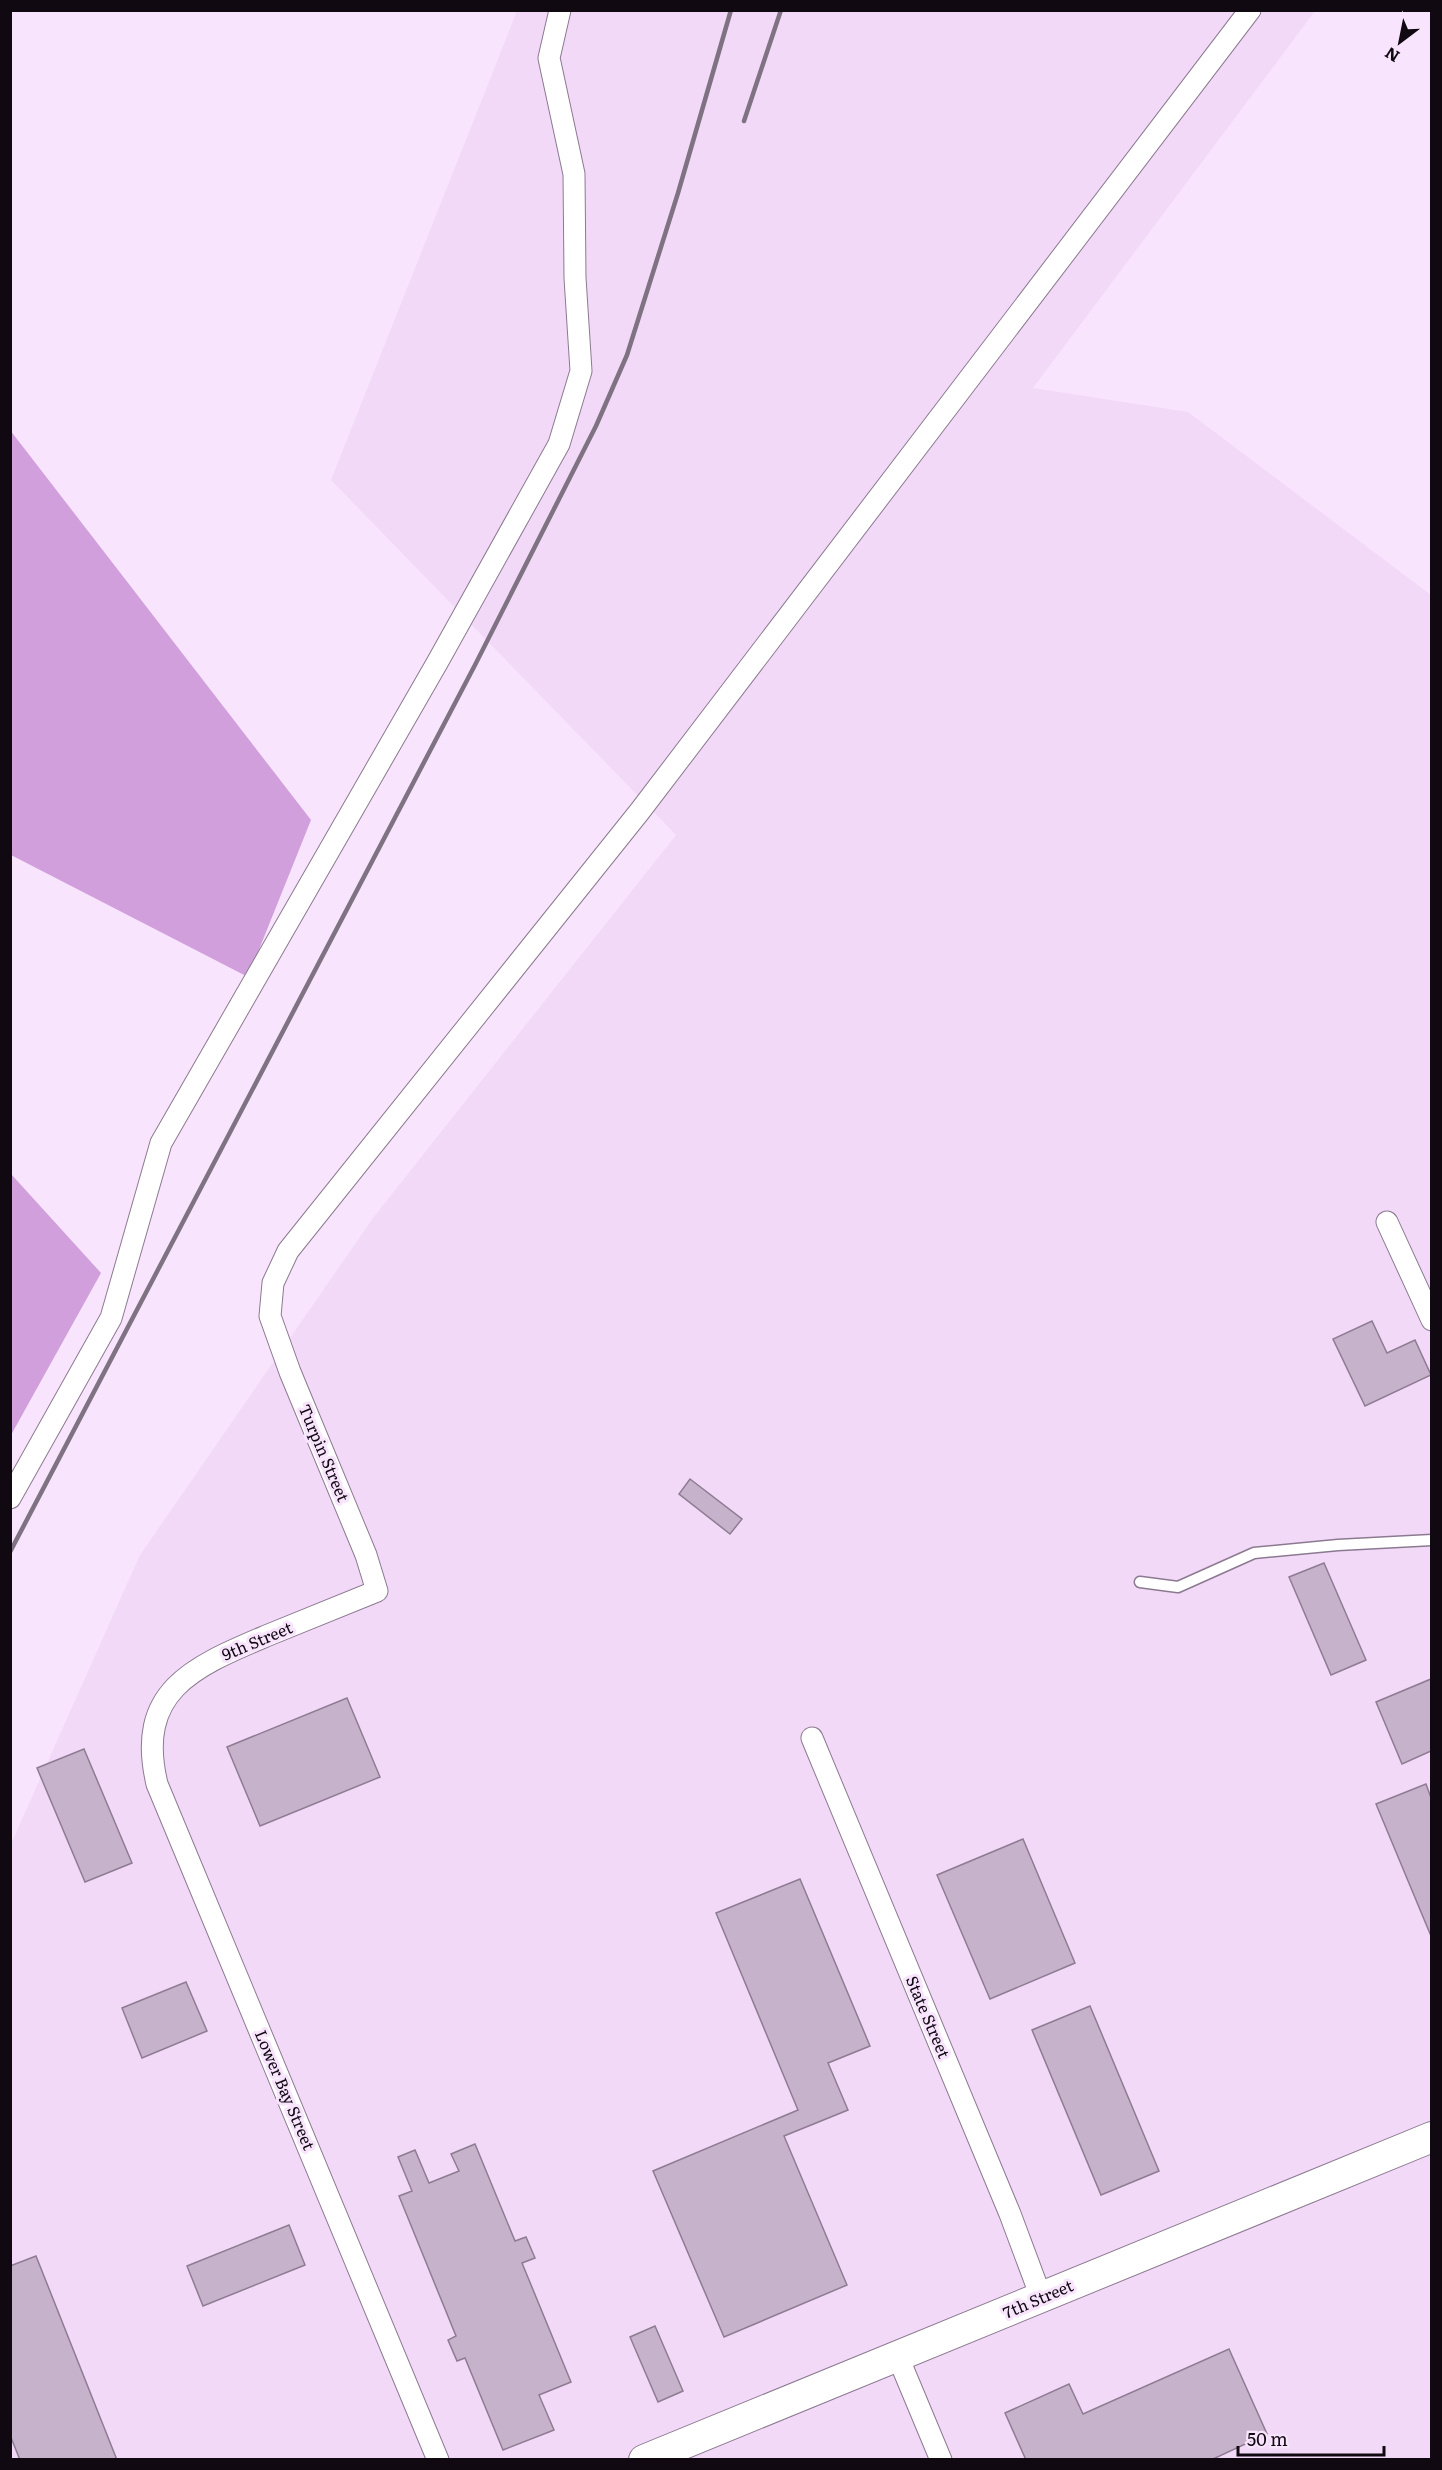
<svg xmlns="http://www.w3.org/2000/svg" width="1442" height="2470" font-family="Literata,serif">
  <rect width="100%" height="100%" fill="#f8e4fc"/>
  <polygon fill="#f2d9f8" points="517,11 1315,11 1033,388 1188,412 1431,595 1431,2459 11,2460 11,1844 140,1555 373,1218 676,835 331,480"/>
  <g fill="#d09fdc">
    <polygon points="10,430 311,820 248,977 11,855"/>
    <polygon points="11,1174 101,1273 11,1435"/>
  </g>
  <g fill="#c6b3cb" stroke="#8e7c92" stroke-width="1.5">
    <polygon points="1372,1321 1387,1353 1415,1340 1431,1375 1365,1406 1333,1339"/>
    <polygon points="690,1479 742,1519 730,1534 679,1494"/>
    <polygon points="1324,1563 1366,1660 1331,1675 1289,1577"/>
    <polygon points="1431,1679 1431,1751 1402,1764 1376,1702"/>
    <polygon points="347,1698 380,1777 260,1826 227,1747"/>
    <polygon points="84,1749 132,1863 85,1882 37,1768"/>
    <polygon points="1426,1784 1431,1798 1431,1936 1376,1804"/>
    <polygon points="1023,1839 1075,1963 990,1999 937,1875"/>
    <polygon points="800,1879 870,2046 828,2063 848,2110 784,2136 847,2285 724,2337 653,2171 798,2110 716,1913"/>
    <polygon points="186,1982 207,2031 142,2058 122,2008"/>
    <polygon points="1090,2006 1159,2171 1101,2195 1032,2030"/>
    <polygon points="475,2144 515,2241 526,2237 535,2258 522,2263 571,2382 539,2395 554,2430 503,2450 465,2358 457,2361 448,2340 456,2336 399,2196 412,2191 398,2157 415,2150 429,2183 459,2171 451,2154"/>
    <polygon points="289,2225 305,2265 203,2306 187,2266"/>
    <polygon points="36,2256 117,2460 20,2460 10,2435 10,2266"/>
    <polygon points="655,2326 683,2391 658,2402 630,2337"/>
    <polygon points="1229,2349 1267,2434 1211,2460 1026,2460 1005,2413 1069,2384 1083,2414"/>
  </g>
  <g fill="none" stroke-linecap="round" stroke-linejoin="round">
    <defs>
      <polyline id="lane" points="1140,1582 1178,1587 1254,1553 1338,1545 1432,1540"/>
      <g id="street">
        <polyline points="1387,1222 1432,1320"/>
        <polyline points="10,1498 111,1318 161,1143 437,663 559,444 581,371 575,278 574,174 549,58 560,10"/>
        <polyline points="812,1738 1010,2214 1041,2297"/>
        <polyline points="898,2357 941,2460"/>
        <path d="M 438,2460 L 157,1784 C 135,1691 193,1667 266,1636 C 303,1621 340,1606 377,1591 L 366,1555 L 290,1372 L 270,1316 L 273,1283 L 288,1251 L 640,811 L 1250,10"/>
      </g>
      <polyline id="secondary" points="644,2460 1432,2137"/>
    </defs>
    <use href="#lane" stroke="#8c7a90" stroke-width="13"/>
    <use href="#street" stroke="#8c7a90" stroke-width="23"/>
    <use href="#secondary" stroke="#8c7a90" stroke-width="32"/>
    <use href="#lane" stroke="#fff" stroke-width="10"/>
    <use href="#street" stroke="#fff" stroke-width="21"/>
    <use href="#secondary" stroke="#fff" stroke-width="30"/>
    <g stroke="#7f7282" stroke-width="4.5">
      <polyline points="744,121 781,10"/>
      <polyline points="10,1552 475,665 596,426 627,355 678,193 731,10"/>
    </g>
  </g>
  <g text-anchor="middle" stroke-width="6" stroke-linejoin="round" paint-order="stroke">
    <g font-size="16" fill="#100911" stroke="#f8e4fc">
      <text transform="translate(324 1453) rotate(67)" y="6">Turpin Street</text>
      <text transform="translate(257 1641) rotate(-23)" y="6">9th Street</text>
      <text transform="translate(928 2017) rotate(67)" y="6">State Street</text>
      <text transform="translate(285 2090) rotate(67)" y="6">Lower Bay Street</text>
      <text transform="translate(1038 2299) rotate(-23)" y="6">7th Street</text>
    </g>
  </g>
  <rect width="1442" height="2470" fill="none" stroke="#100911" stroke-width="24"/>
  <g transform="translate(1400 42) rotate(212)" stroke="#f8e4fc" stroke-width="4.5" paint-order="stroke">
  <path d="M0-4.5L10 22L0 15L-10 22Z" fill="#100911"/>
  <text y="-9" font-size="16" font-weight="bold" text-anchor="middle" fill="#100911">N</text>
  </g>
  <path d="M1238 2446v9h146v-9" fill="none" stroke="#100911" stroke-width="3"/>
  <text x="1247" y="2446" font-size="18" fill="#100911" stroke="#f8e4fc" stroke-width="4.5" paint-order="stroke">50 m</text>
</svg>
